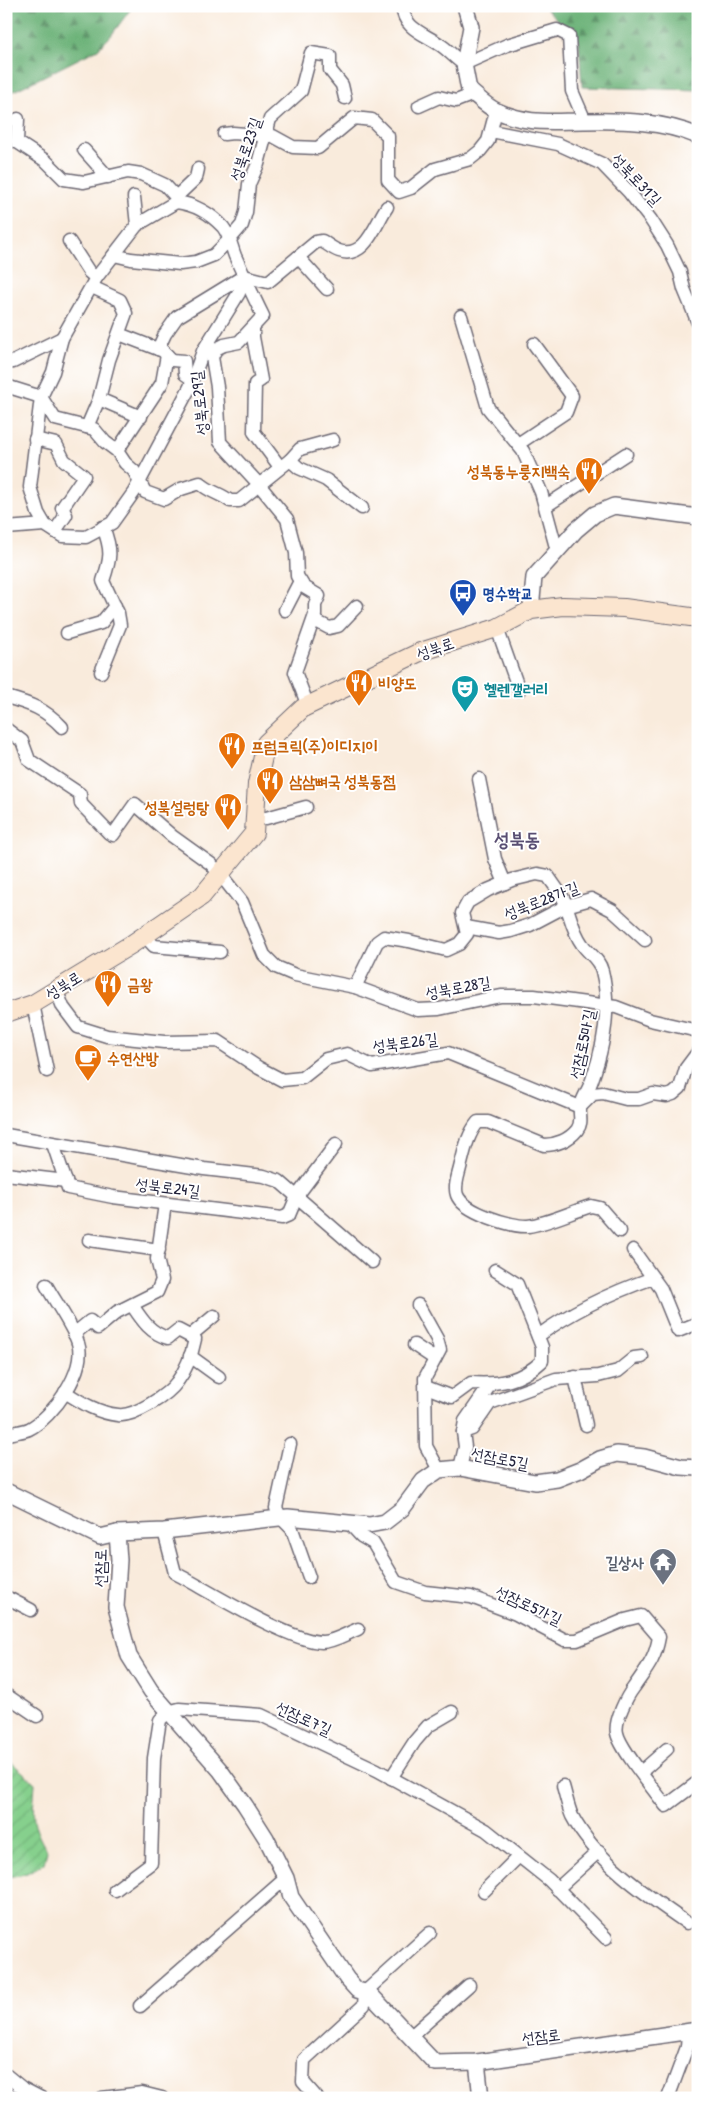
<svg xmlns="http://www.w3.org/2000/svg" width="704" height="2104" font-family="'Patrick Hand','Poor Story',sans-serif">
  <defs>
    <pattern id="forest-firs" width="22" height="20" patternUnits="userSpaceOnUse" patternTransform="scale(1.25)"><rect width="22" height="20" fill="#6cb278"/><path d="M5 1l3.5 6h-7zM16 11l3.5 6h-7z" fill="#589064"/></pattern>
    <pattern id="garden-furrows" width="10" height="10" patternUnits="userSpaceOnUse" patternTransform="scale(1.25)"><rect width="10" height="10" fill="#86d08d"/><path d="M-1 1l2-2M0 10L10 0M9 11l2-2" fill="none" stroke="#73b27b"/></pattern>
  </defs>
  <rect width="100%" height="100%" fill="#fff"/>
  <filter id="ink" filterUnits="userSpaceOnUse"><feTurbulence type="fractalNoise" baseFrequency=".02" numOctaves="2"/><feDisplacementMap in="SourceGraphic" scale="10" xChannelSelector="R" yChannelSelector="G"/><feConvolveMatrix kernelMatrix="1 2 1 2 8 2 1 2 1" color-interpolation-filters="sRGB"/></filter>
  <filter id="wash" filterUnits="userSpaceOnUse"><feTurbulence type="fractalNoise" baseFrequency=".0096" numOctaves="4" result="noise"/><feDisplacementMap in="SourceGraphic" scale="20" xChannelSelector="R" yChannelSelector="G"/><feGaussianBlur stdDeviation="1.12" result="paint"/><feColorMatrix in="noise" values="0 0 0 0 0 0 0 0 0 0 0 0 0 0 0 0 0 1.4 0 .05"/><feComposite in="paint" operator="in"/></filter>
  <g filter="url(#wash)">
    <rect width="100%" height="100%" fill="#f9ebdc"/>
    <g fill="url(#forest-firs)" stroke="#476a5a">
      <polygon points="6,6 133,6 110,37 98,49 6,95"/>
      <polygon points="544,6 698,6 698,90 582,87 579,42"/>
    </g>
    <path fill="url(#garden-furrows)" stroke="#547964" d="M 6,1747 L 11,1762 L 35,1783 C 33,1814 30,1823 47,1851 L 44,1863 L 27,1873 L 6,1878 Z"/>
  </g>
  <g filter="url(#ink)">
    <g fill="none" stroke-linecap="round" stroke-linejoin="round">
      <defs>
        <g id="minor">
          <path d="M 402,6 C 404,29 423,33 439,44 C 449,50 454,58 464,64 L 507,45 L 557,30 L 569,36 L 572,91 L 585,121"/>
          <polyline points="419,106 439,97 456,101 474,94"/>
          <polyline points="18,119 17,142 46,161 64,179 84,182 128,172 141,174 165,185 176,197"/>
          <polyline points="491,131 558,144 602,164 629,192 651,220 667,245 680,272 684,289 698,323"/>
          <polyline points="224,134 233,133 273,136 293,147 318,148 354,118 372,120 388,136 388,180 399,192 411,188 435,169 470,159 480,151 488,141 496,111"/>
          <polyline points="84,150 108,177"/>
          <polyline points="134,197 137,225"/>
          <polyline points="176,202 176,197 196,178 198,169"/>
          <polyline points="69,241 89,272 96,278"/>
          <polyline points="114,255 131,259 180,264 196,262 214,255 230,239 242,225 246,212 249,184 258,164 270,119 301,91 311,53 330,56 330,70 342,85 345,98"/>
          <polyline points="298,257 327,289"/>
          <path d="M 244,276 L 239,293 L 203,351 L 190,387 L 134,492 L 112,523 L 86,537 L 62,536 L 45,525 L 38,513 L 30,487 L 41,397 L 53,372 L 62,338 L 96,278 L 137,225 L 176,202 C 194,204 211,214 223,227 C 230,236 231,246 235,256 C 244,276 253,296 263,316 L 239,342 L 224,345 L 216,349 L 212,357 L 217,387 L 220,442 L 256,481 L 287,519 L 296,553 L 297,576 L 304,587 L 319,596 L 315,605 L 315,615 L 295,672 L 308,706"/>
          <path d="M 244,276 L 268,282 L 316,242 L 322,241 C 327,244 333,249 339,251 C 366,260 376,222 387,207"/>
          <polyline points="461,316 488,408 523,451 541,492 557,551"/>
          <polyline points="253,328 253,337 261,380 255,384 254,432 280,467"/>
          <polyline points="119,334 163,351 172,360 184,361 185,374 192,379"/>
          <polyline points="158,349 165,334 177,317 244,276"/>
          <polyline points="6,363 13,362 62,338"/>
          <path d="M 6,386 L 41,397 L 55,419 L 94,429 L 105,442 L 117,451 L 125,463 L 134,471 L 145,492 L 164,499 L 181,489 L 200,483 C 209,492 220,493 230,501 L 239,501 L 290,460 L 300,449 L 333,440"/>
          <polyline points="99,399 141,417"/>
          <polyline points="87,427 99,399 109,360 126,313 120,300 92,287"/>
          <polyline points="35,439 56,444 64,460 84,476 62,508 66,515 55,531"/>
          <polyline points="518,444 566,412 572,396 534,344"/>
          <polyline points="117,451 162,383 167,355"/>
          <polyline points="290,460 299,468 326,480 362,508"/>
          <polyline points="546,506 626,454"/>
          <polyline points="6,528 45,525"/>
          <polyline points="285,610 300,581"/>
          <polyline points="314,620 329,628 338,626 357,606"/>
          <polyline points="497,628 519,690"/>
          <polyline points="67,633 101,623 115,606"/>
          <path d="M 101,672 L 120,625 L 118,613 L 103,581 C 111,558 112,550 103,527"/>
          <path d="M 6,697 C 31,704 45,709 62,727"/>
          <polyline points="6,729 22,741 29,760 80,794 81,804 109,833 113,835 135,804 172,836 211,864 220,874 242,902 264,955 276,967 295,975 355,987 418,1010 439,1009 501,996 534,996 616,1007 650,1020 698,1031"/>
          <polyline points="479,779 495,859 505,883"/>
          <polyline points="255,818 266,818 306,807"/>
          <polyline points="466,927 499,933 511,931 530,925 566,906 591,899 612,910 645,940"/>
          <polyline points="144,935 154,946 220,952"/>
          <path d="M 355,987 L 377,942 L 384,937 L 409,941 L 446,950 L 459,944 L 467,934 L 462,913 L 468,902 L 488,890 L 512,880 L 537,874 L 548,876 C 553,884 561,893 565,902 C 570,915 573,932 582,944 C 589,954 599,959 602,971 C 611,1006 604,1046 592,1080 C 589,1089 582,1099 580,1108 C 579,1116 583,1122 577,1130 C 569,1140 556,1145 544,1145 L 488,1122 L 478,1122 C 467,1135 464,1153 460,1168 C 458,1176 454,1187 457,1195 C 463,1212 512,1227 528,1226 C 549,1223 571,1212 591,1206 L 600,1208 L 620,1231"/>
          <polyline points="56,989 63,1007 78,1027 107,1036 164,1042 218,1041 259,1068 282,1080 302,1078 326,1059 347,1054 372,1066 448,1053 580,1107 593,1094 603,1093 626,1099 639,1099 653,1094 667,1096 673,1094 680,1088 686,1068 698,1052"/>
          <polyline points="33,1004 47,1071"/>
          <polyline points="6,1135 204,1169 264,1176 279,1181 372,1262"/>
          <polyline points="53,1144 68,1188 113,1197 282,1218 289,1215 297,1196 336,1144"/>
          <polyline points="6,1174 66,1181"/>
          <polyline points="89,1240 159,1250"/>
          <polyline points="633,1250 661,1289 678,1331 698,1323"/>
          <polyline points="418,1305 437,1339 440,1350 425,1378 426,1446 439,1470"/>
          <polyline points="74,1334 90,1321 98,1328 117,1312 157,1292 162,1280 157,1259 165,1204"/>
          <polyline points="190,1336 214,1316"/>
          <path d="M 538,1336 C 572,1311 613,1292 653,1278"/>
          <polyline points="414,1345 435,1359"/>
          <polyline points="190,1356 219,1377"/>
          <polyline points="575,1377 586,1425"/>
          <path d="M 426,1387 L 452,1397 L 471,1383 C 499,1385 521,1381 542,1361 L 542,1347 L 517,1284 L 495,1270"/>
          <path d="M 65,1392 C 82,1403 98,1413 118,1415 C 134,1417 168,1395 177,1382 C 186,1370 192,1354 195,1339 L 178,1330 L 168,1338 C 150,1333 142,1320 132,1305"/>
          <polyline points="463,1432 472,1429 490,1403 556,1379 598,1376 618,1371 634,1358 642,1357"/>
          <path d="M 6,1435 C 13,1432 22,1432 29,1429 C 53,1417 87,1370 78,1343 C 74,1328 54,1300 46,1285"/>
          <polyline points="290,1444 276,1508 281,1518 292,1529 309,1577"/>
          <polyline points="460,1468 465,1447 463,1432 465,1421 490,1385"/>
          <path d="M 348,1522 L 361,1536 L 373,1543 L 396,1582 L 425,1592 L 471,1597 L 516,1614 L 565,1640 L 577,1640 L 625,1620 L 641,1616 L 659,1637 C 655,1660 647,1668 634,1687 C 627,1696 614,1721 617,1733 C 620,1749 655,1791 666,1806 L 698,1782"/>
          <path d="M 164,1531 L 175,1573 C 207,1590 290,1642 322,1642 C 333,1642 348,1633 358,1629"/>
          <polyline points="6,1597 31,1610"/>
          <polyline points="6,1695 37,1716"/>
          <polyline points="641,1772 667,1749"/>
          <polyline points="391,1778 415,1741 428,1726 452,1712"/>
          <path d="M 563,1786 C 566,1796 568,1807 572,1816 C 595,1860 646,1895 687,1923"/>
          <polyline points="557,1889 599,1851"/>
          <polyline points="115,1890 151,1863 154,1758 160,1720 168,1712 179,1709 261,1715 377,1770 486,1830 549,1880 606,1938"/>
          <polyline points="484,1891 518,1857"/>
          <polyline points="140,2006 286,1878"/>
          <polyline points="410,2037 469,1985"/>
          <polyline points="6,2075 22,2088 41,2098"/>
          <polyline points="102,2098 142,2093 162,2098"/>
          <polyline points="317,2098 303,2082 304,2060 364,2005 365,1992 430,1933"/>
          <polyline points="668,2098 687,2047 688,2033"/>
        </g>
        <g id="tertiary">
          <path d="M 465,6 L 471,27 L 464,64 L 469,90 C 478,97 487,107 497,111 C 528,125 551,121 584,121 C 622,120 663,121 698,136"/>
          <polyline points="531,610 534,577 576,530 595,514 614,506 698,517"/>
          <polyline points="6,1491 100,1537 117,1533 164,1531 288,1517 369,1525 385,1522 403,1508 423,1481 439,1470 460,1468 535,1482 557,1479 580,1470 600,1459 617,1454 644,1457 681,1467 698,1468"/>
          <polyline points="117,1533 119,1560 116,1607 129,1656 151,1691 220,1770 245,1805 266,1838 286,1878 291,1897 347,1979 357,1990 369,1993 435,2063 477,2062 698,2030"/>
          <polyline points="477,2062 481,2098"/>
        </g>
        <polyline id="secondary" points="6,1013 33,1004 132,944 202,896 254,833 257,784 266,743 303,708 420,652 497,628 531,610 563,606 624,608 698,618"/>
      </defs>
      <use href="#minor" stroke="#6d6873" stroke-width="15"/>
      <use href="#tertiary" stroke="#6d6873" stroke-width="18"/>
      <use href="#secondary" stroke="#6d6873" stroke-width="20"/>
      <use href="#minor" stroke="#fff" stroke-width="12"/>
      <use href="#tertiary" stroke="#fff" stroke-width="15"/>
      <use href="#secondary" stroke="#fbe5cf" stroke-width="18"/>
    </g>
  </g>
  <defs>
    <symbol id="restaurant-pin" viewBox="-11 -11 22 30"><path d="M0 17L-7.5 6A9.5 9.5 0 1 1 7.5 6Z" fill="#e8710a" stroke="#fff"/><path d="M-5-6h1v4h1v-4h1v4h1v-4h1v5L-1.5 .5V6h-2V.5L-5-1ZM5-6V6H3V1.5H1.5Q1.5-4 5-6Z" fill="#fff"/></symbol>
    <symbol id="bus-pin" viewBox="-11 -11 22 30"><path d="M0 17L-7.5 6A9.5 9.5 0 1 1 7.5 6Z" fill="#1a4fb4" stroke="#fff"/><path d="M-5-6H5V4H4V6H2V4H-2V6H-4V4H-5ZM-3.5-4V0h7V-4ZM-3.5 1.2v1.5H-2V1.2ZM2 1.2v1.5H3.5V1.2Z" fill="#fff"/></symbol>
    <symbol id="theatre-pin" viewBox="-11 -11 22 30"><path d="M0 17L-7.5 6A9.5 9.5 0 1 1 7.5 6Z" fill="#0f9aa8" stroke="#fff"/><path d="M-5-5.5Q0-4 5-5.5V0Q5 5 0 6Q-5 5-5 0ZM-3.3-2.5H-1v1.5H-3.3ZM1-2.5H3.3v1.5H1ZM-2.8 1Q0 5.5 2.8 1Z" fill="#fff"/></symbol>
    <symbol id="cafe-pin" viewBox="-11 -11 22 30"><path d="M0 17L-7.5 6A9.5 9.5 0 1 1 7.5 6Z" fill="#e8710a" stroke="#fff"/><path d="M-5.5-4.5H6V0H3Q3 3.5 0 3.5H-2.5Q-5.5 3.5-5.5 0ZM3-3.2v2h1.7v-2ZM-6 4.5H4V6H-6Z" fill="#fff"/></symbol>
    <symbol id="temple-pin" viewBox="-11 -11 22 30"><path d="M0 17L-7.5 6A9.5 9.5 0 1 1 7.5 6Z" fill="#6b7280" stroke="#fff"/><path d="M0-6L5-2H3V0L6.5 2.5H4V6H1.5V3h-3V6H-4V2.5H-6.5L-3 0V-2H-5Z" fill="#fff"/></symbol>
  </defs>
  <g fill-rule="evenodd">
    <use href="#restaurant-pin" x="573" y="455" width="32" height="43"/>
    <use href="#bus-pin" x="447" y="577" width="32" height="43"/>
    <use href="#restaurant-pin" x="343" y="667" width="32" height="43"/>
    <use href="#theatre-pin" x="449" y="673" width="32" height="43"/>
    <use href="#restaurant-pin" x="216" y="730" width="32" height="43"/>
    <use href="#restaurant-pin" x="254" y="765" width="32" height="43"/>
    <use href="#restaurant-pin" x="212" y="791" width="32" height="43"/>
    <use href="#restaurant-pin" x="92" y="968" width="32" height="43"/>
    <use href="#cafe-pin" x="72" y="1042" width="32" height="43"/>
    <use href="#temple-pin" x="647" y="1546" width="32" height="43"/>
  </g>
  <g text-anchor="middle" stroke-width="4" stroke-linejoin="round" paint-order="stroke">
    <g font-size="16" fill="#22223b" stroke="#fff">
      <text transform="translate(245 149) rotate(-71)" y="6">성북로23길</text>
      <text transform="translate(637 179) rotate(47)" y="6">성북로31길</text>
      <text transform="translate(199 403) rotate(-96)" y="6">성북로29길</text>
      <text transform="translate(435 648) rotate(-19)" y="6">성북로</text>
      <text transform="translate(541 900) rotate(-21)" y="6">성북로28가길</text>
      <text transform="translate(63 985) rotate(-32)" y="6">성북로</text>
      <text transform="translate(458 987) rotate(-10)" y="6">성북로28길</text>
      <text transform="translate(405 1042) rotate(-7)" y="6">성북로26길</text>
      <text transform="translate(582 1044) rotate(-78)" y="6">선잠로5마길</text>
      <text transform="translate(168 1187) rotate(7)" y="6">성북로24길</text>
      <text transform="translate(500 1458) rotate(11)" y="6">선잠로5길</text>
      <text transform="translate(100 1568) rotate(-89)" y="6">선잠로</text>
      <text transform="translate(529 1605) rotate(25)" y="6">선잠로5가길</text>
      <text transform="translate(304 1718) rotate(25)" y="6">선잠로7길</text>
      <text transform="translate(541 2036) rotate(-7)" y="6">선잠로</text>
    </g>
    <g font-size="16" font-weight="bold" fill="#c56008" stroke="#fff" text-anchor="start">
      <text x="570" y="477" text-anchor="end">성북동누룽지백숙</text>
      <text x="378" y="689">비양도</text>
      <text x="251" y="752">프럼크릭(주)이디지이</text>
      <text x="289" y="787">삼삼뼈국 성북동점</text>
      <text x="209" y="813" text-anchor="end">성북설렁탕</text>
      <text x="127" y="990">금왕</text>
      <text x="107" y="1064">수연산방</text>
    </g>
    <g font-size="16" font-weight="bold" fill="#164399" stroke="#fff" text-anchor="start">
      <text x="482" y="599">명수학교</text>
    </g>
    <g font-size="16" font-weight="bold" fill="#0d838f" stroke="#fff" text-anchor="start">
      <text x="484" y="695">헬렌갤러리</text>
    </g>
    <g font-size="16" font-weight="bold" fill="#5b616d" stroke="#fff" text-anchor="end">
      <text x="644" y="1568">길상사</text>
    </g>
    <g font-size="19" font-weight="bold" fill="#594e72" stroke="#fff">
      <text x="517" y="846">성북동</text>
    </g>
  </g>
  <rect width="704" height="2104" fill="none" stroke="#fff" stroke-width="25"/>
</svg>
